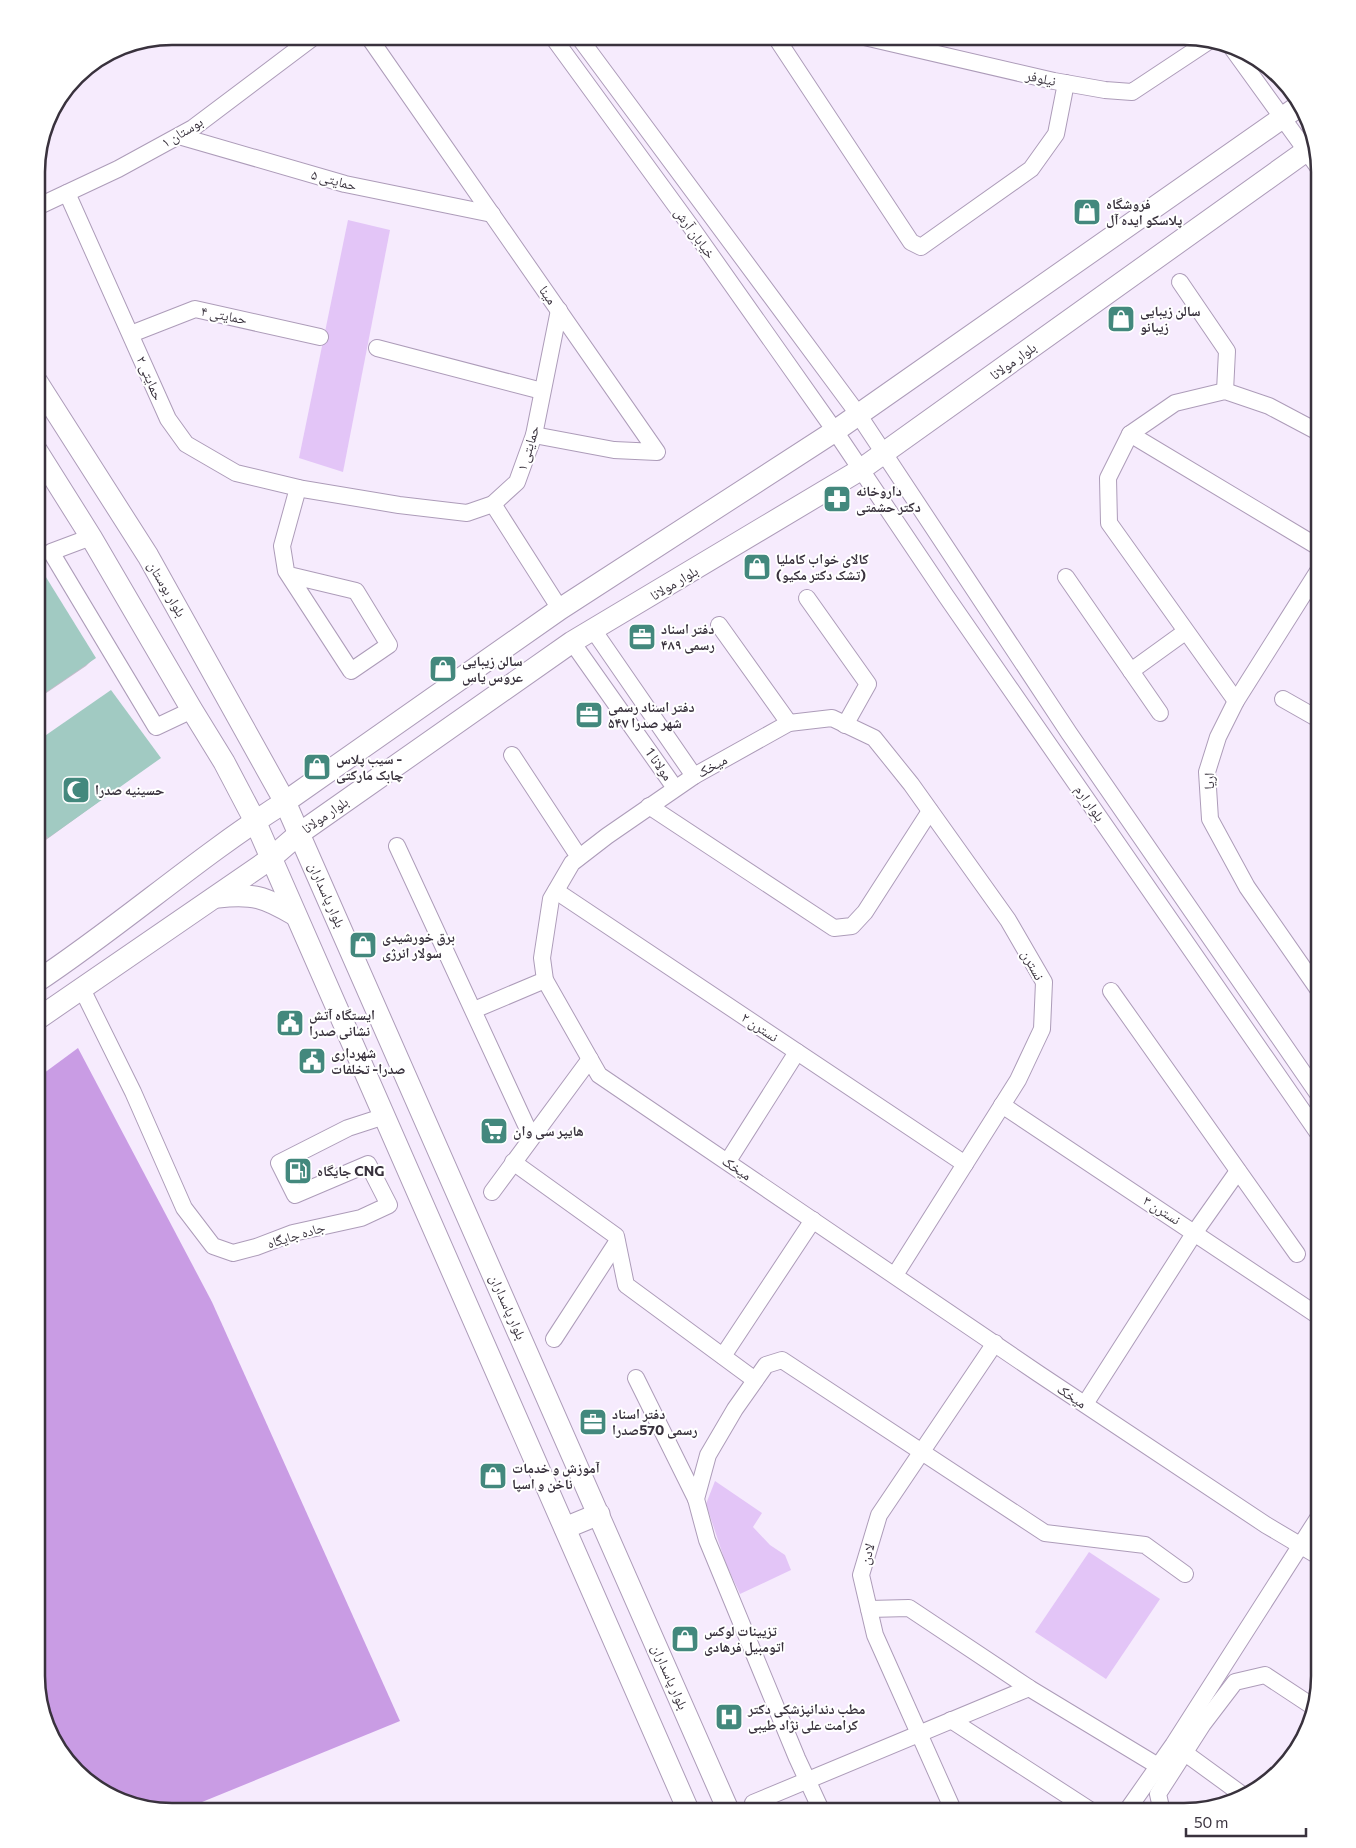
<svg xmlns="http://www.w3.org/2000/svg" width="1356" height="1848" font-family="Commissioner,'Noto Naskh Arabic',sans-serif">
  <rect width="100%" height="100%" fill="#f6ebfd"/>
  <g fill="#e3c5f7">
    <polygon points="348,220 390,230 343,472 299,458"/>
    <polygon points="715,1481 762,1513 753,1527 770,1545 785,1555 791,1570 740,1594 726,1564 706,1504"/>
    <polygon points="1089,1552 1160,1599 1106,1679 1035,1632"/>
  </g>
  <polygon fill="#c99ce4" points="78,1048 212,1302 400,1721 180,1811 163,1811 104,1793 55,1744 36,1676 36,1079"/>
  <g fill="#0003">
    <polygon points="36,564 94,658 86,666 36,700"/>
    <polygon points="36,743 159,758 39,845 36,841"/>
  </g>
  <g fill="#a1cac2">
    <polygon points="36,561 96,658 36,699"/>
    <polygon points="111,690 161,758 48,838 36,822 36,742"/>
  </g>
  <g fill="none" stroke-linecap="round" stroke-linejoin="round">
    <defs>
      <g id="minor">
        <polyline points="368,36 657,452 614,450 534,435"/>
        <polyline points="552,36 689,224 835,431 946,596 1320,1136"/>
        <polyline points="578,36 858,414 1069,733 1320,1097"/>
        <polyline points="775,36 911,242 921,247 1031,169 1056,134 1066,83"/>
        <polyline points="860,36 1054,81 1105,90 1132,92 1209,41"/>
        <polyline points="1232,48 1318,167"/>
        <polyline points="179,136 345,184 492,214"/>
        <polyline points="67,193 168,419 186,444 236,473 303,489 399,505 467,513 493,504 517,482 534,435 559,310"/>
        <polyline points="37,207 118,169 193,128 315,36"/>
        <polyline points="1180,282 1227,351 1225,391"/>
        <polyline points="131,334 195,309 320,337"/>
        <polyline points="377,348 542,391"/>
        <polyline points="1130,434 1320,548"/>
        <polyline points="493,504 560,609"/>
        <polyline points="91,537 51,552 156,727 192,710"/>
        <polyline points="289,575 356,591 389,645 351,671 286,571 282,546 298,488"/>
        <polyline points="1066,577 1160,713"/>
        <polyline points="807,598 868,684 845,725"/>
        <polyline points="719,625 789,723"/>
        <polyline points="594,631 694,776"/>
        <polyline points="572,642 675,788"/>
        <polyline points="1131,671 1185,632"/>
        <polyline points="1283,699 1320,720"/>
        <polyline points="1236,701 1109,523 1108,478 1130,434 1175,403 1225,391 1269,406 1320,433"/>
        <polyline points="512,755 579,857"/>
        <polyline points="649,806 834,928 852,926 865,912 930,811"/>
        <polyline points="397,846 531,1136"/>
        <polyline points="556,891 965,1164"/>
        <polyline points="82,989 133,1092 184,1208 213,1246 233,1253 256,1247 293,1233 361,1218 389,1205 368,1164 295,1195 279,1163 348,1128 385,1116"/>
        <polyline points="1111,991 1297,1254"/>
        <polyline points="1320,992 1247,887 1210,819 1207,772 1218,737 1236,701 1320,568"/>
        <polyline points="474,1010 545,980"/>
        <polyline points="1002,1105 1320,1317"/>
        <polyline points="728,1161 797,1052"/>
        <polyline points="513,1162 616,1236 626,1285 755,1380"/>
        <polyline points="492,1192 590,1059"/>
        <polyline points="895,1275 1018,1080 1042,1029 1044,982 1008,920 911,784 874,738 832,718 789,723 694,776 607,836 572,863 551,899 542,958 545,980 599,1075 1039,1374 1266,1525 1320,1557"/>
        <polyline points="554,1339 617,1242"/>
        <polyline points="723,1356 813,1220"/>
        <polyline points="636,1378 696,1499"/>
        <polyline points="1085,1404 1195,1232 1238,1171"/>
        <polyline points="869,1609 909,1608 1029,1688 1158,1766"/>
        <polyline points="951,1720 1093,1812"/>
        <polyline points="1185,1753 1244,1796"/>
        <polyline points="753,1803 1029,1688"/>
        <polyline points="822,1812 797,1758 707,1540 696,1499 708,1455 735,1409 766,1365 782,1360 1045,1533 1145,1545 1185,1574"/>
        <polyline points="954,1812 875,1635 861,1575 879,1515 995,1343"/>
        <polyline points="1126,1812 1173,1745 1320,1515"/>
        <polyline points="1162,1812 1158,1794 1203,1724 1235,1682 1265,1675 1312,1706"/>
      </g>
      <g id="major">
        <polyline points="37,382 148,556 285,802 729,1812"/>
        <polyline points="37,451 91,537 192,710 224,762 255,821 689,1812"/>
        <path d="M 218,897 C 253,893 265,897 295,915"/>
        <path d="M 36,982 C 122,925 199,856 285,802 L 560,609 L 835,431 L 1302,104"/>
        <polyline points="36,1020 270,859 300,833 572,642 860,470 1313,146"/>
        <polyline points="565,1528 599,1514"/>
      </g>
    </defs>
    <use href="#minor" stroke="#ad9cb9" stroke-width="18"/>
    <use href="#major" stroke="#ad9cb9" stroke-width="23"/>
    <polyline stroke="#aea5b4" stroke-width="3" stroke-dasharray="4 4" stroke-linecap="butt" points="36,533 42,531 36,523"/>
    <use href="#minor" stroke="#fff" stroke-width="16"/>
    <use href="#major" stroke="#fff" stroke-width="21"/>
  </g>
  <defs>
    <symbol id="shop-square" viewBox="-11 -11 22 22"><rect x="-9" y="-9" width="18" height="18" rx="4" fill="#43887d" stroke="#fff"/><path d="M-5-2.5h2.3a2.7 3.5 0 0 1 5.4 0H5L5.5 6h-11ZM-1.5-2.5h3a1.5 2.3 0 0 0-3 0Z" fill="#fff"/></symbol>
    <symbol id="pharmacy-square" viewBox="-11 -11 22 22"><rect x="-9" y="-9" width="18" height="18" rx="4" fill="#43887d" stroke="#fff"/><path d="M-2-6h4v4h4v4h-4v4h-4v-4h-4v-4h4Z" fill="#fff"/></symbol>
    <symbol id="office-square" viewBox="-11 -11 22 22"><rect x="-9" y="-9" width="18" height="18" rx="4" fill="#43887d" stroke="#fff"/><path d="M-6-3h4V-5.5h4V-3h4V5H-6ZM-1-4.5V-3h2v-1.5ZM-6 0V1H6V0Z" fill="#fff"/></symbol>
    <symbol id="mosque-square" viewBox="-11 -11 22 22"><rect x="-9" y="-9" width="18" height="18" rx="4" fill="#43887d" stroke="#fff"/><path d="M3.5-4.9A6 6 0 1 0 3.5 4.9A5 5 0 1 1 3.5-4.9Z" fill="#fff"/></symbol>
    <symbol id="civic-square" viewBox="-11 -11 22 22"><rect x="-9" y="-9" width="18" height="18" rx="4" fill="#43887d" stroke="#fff"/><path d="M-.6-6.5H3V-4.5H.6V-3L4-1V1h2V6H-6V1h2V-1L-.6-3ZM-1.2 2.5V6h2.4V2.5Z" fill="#fff"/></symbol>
    <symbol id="supermarket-square" viewBox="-11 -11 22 22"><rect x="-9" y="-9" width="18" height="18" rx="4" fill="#43887d" stroke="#fff"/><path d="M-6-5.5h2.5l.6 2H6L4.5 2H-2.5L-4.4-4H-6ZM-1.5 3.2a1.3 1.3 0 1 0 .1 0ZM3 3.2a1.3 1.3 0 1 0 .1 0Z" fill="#fff"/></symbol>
    <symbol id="fuel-square" viewBox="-11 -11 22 22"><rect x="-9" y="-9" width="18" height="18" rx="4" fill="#43887d" stroke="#fff"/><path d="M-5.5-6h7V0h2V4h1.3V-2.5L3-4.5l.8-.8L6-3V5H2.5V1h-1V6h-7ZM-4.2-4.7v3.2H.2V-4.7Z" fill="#fff"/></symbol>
    <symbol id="hospital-square" viewBox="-11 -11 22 22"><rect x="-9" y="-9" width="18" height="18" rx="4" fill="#43887d" stroke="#fff"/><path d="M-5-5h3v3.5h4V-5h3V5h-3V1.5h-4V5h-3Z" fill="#fff"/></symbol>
  </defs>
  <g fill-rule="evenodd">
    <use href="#shop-square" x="1071" y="196" width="32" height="32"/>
    <use href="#shop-square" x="1105" y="303" width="32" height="32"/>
    <use href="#pharmacy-square" x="821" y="483" width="32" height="32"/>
    <use href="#shop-square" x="741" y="551" width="32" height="32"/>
    <use href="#office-square" x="626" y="621" width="32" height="32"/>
    <use href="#shop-square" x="427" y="653" width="32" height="32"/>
    <use href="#office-square" x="573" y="699" width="32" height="32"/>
    <use href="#shop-square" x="301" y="751" width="32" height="32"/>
    <use href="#mosque-square" x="60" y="774" width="32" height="32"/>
    <use href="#shop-square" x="347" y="929" width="32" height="32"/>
    <use href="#civic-square" x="274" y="1007" width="32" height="32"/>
    <use href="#civic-square" x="296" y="1045" width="32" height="32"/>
    <use href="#supermarket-square" x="478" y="1115" width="32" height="32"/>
    <use href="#fuel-square" x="282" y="1155" width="32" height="32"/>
    <use href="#office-square" x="577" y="1406" width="32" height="32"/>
    <use href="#shop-square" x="477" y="1460" width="32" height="32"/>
    <use href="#shop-square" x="669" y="1623" width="32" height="32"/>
    <use href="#hospital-square" x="713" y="1701" width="32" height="32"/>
  </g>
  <g text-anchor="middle" stroke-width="4" stroke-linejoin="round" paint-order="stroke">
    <g font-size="14" fill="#39323d" stroke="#fff">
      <text transform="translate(1041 78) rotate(12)" y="5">نیلوفر</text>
      <text transform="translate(182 132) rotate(-31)" y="5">بوستان ۱</text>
      <text transform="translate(334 180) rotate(15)" y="5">حمایتی ۵</text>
      <text transform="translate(695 233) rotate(54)" y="5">خیابان آرش</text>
      <text transform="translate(548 295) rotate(55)" y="5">مینا</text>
      <text transform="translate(224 315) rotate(11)" y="5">حمایتی ۴</text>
      <text transform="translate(1013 361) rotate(-36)" y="5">بلوار مولانا</text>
      <text transform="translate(150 378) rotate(67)" y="5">حمایتی ۲</text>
      <text transform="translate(528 448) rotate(-73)" y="5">حمایتی ۱</text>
      <text transform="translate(674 583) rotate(-31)" y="5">بلوار مولانا</text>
      <text transform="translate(167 589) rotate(60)" y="5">بلوار بوستان</text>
      <text transform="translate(659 764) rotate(55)" y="5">مولانا 1</text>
      <text transform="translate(712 766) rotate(-29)" y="5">میخک</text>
      <text transform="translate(1209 781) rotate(-89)" y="5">اریا</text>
      <text transform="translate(1090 803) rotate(55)" y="5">بلوار ارم</text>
      <text transform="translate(325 815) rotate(-35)" y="5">بلوار مولانا</text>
      <text transform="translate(327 895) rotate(66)" y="5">بلوار پاسداران</text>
      <text transform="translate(1033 965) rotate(62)" y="5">نسترن</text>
      <text transform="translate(760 1027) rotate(34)" y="5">نسترن ۲</text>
      <text transform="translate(737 1168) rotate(34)" y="5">میخک</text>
      <text transform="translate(1162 1210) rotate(33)" y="5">نسترن ۳</text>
      <text transform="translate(296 1235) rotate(-17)" y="5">جاده جایگاه</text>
      <text transform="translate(508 1307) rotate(66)" y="5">بلوار پاسداران</text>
      <text transform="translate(1072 1396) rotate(34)" y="5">میخک</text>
      <text transform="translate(867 1554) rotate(-74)" y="5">لادن</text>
      <text transform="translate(670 1677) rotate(66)" y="5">بلوار پاسداران</text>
    </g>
    <g font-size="14" font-weight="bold" fill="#39323d" stroke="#fff" text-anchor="start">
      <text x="1106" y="209">فروشگاه<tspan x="1106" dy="16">پلاسکو ایده آل</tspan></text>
      <text x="1140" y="316">سالن‌ زیبایی<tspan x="1140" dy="16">زیبانو</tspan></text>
      <text x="856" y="496">داروخانه<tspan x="856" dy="16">دکتر حشمتی</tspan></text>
      <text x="776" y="564">کالای خواب کاملیا<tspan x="776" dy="16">(تشک دکتر مکیو)</tspan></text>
      <text x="661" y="634">دفتر اسناد<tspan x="661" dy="16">رسمی ۴۸۹</tspan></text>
      <text x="462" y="666">سالن زیبایی<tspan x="462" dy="16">عروس یاس</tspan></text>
      <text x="608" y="712">دفتر اسناد رسمی<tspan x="608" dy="16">۵۴۷ شهر صدرا</tspan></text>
      <text x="336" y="764">سیب پلاس -<tspan x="336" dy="16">چابک مارکتی</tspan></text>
      <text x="95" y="795">حسینیه صدرا</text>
      <text x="382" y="942">برق خورشیدی<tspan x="382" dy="16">سولار انرژی</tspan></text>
      <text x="309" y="1020">ایستگاه آتش<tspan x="309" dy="16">نشانی صدرا</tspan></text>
      <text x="331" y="1058">شهرداری<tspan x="331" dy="16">صدرا- تخلفات</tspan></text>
      <text x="513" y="1136">هایپر سی وان</text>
      <text x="317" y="1176">جایگاه CNG</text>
      <text x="612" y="1419">دفتر اسناد<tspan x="612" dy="16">رسمی 570صدرا</tspan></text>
      <text x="512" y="1473">آموزش و خدمات<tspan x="512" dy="16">ناخن و اسپا</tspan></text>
      <text x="704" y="1636">تزیینات لوکس<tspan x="704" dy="16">اتومبیل فرهادی</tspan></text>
      <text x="748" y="1714">مطب دندانپزشکی دکتر<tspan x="748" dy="16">کرامت علی نژاد طیبی</tspan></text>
    </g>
  </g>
  <path d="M0 0H1356V1848H0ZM172 45H1184A127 127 0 0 1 1311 172V1676A127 127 0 0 1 1184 1803H172A127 127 0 0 1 45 1676V172A127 127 0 0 1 172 45Z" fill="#fff" fill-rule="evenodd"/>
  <path fill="none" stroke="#39323d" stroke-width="2.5" d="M172 45H1184A127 127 0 0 1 1311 172V1676A127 127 0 0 1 1184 1803H172A127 127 0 0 1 45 1676V172A127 127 0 0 1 172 45Z"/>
  <path d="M1186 1828v8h120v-8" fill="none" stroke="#39323d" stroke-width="2.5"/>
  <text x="1194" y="1828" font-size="15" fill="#39323d" stroke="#ffffff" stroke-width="4" paint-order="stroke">50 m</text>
</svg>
